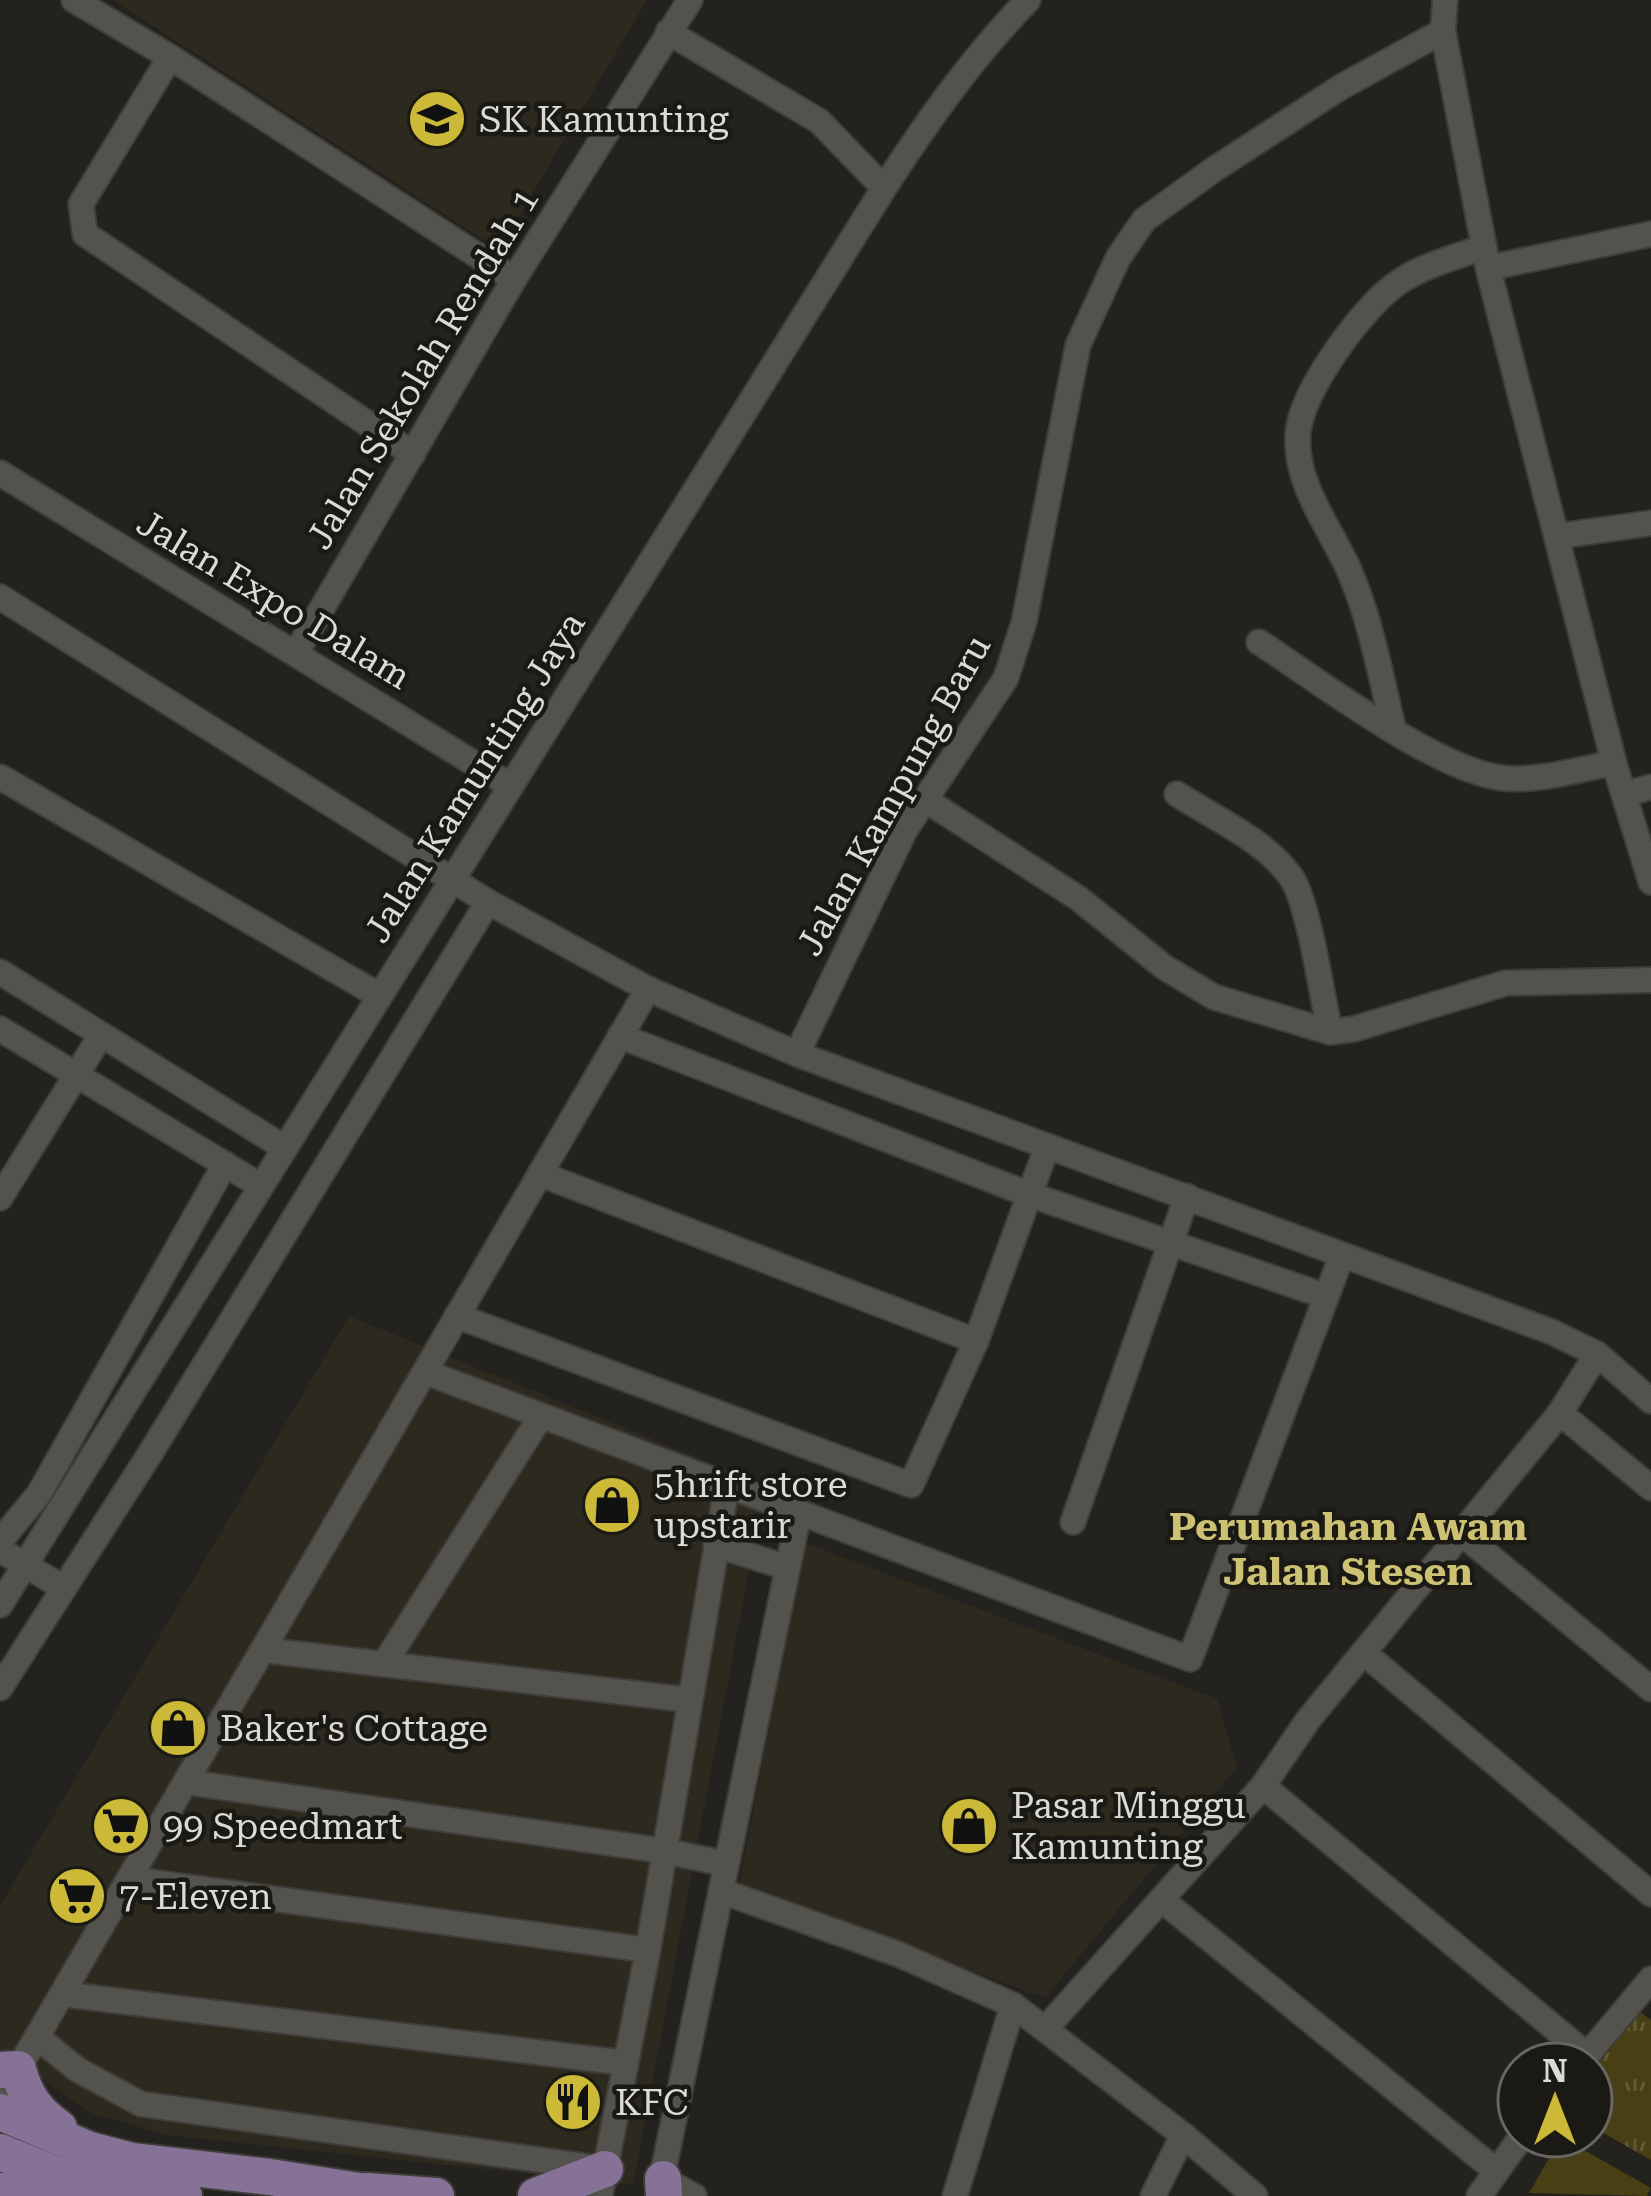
<svg xmlns="http://www.w3.org/2000/svg" width="1651" height="2196" font-family="'Roboto Serif',serif">
  <defs>
    <pattern id="grass-tufts" width="24" height="20" patternUnits="userSpaceOnUse" patternTransform="scale(3)"><rect width="24" height="20" fill="#483f15"/><path d="M3 7l-1-3M5 7V3M7 7l1-3M15 17l-1-3M17 17v-4M19 17l1-3" fill="none" stroke="#625a36"/></pattern>
  </defs>
  <rect width="100%" height="100%" fill="#23221e"/>
  <g fill="#2c2a1f">
    <polygon points="113,0 647,0 506,238 487,242"/>
    <polygon points="349,1316 765,1485 633,2185 167,2135 91,2113 0,2049 0,1906"/>
    <polygon points="805,1543 1217,1699 1237,1767 1045,1998 739,1885"/>
  </g>
  <polygon fill="url(#grass-tufts)" points="1624,2001 1651,2020 1651,2160 1591,2126 1591,2064"/>
  <polygon fill="#483f15" points="1561,2137 1651,2188 1647,2196 1529,2193"/>
  <g fill="none" stroke-linecap="round" stroke-linejoin="round">
    <defs>
      <g id="street">
        <polyline points="74,0 170,57 514,279"/>
        <polyline points="1445,0 1443,31 1488,268 1614,763 1651,882"/>
        <polyline points="668,32 819,121 884,188"/>
        <polyline points="170,57 81,204 85,234 413,454"/>
        <polyline points="1488,268 1651,234"/>
        <polyline points="0,473 511,786"/>
        <polyline points="1559,536 1651,523"/>
        <polyline points="0,597 488,902 648,989 797,1054 1552,1332 1597,1354 1651,1401"/>
        <path d="M 1259,642 C 1317,680 1437,771 1503,778 C 1539,782 1579,769 1614,763"/>
        <polyline points="296,653 514,279 690,0"/>
        <path d="M 1394,731 C 1381,678 1371,620 1349,570 C 1330,527 1294,484 1298,433 C 1301,391 1364,305 1399,282 C 1424,265 1456,257 1484,247"/>
        <polyline points="0,777 380,996"/>
        <path d="M 1177,794 C 1214,818 1265,840 1291,877 C 1309,903 1322,997 1330,1032"/>
        <polyline points="1626,794 1651,787"/>
        <polyline points="924,799 1078,898 1164,967 1214,997 1330,1032 1354,1029 1506,983 1651,980"/>
        <polyline points="0,972 285,1148"/>
        <polyline points="0,1029 261,1186"/>
        <polyline points="620,1036 1028,1194 1325,1296"/>
        <polyline points="797,1054 905,830 1006,678 1024,622 1078,345 1118,258 1144,220 1213,170 1341,87 1443,31"/>
        <polyline points="540,1174 976,1341"/>
        <polyline points="0,1198 101,1035"/>
        <polyline points="457,1316 911,1485 976,1341 1047,1147"/>
        <polyline points="425,1372 1190,1659 1342,1255"/>
        <polyline points="1560,1413 1651,1488"/>
        <polyline points="1073,1522 1187,1196"/>
        <polyline points="1461,1533 1651,1689"/>
        <polyline points="0,1541 39,1494 225,1164"/>
        <polyline points="716,1545 786,1567"/>
        <polyline points="0,1550 64,1588"/>
        <path d="M 0,1605 L 884,188 C 928,120 972,58 1028,0"/>
        <polyline points="263,1650 690,1700"/>
        <polyline points="1364,1653 1651,1894"/>
        <polyline points="384,1664 541,1416"/>
        <polyline points="0,1688 153,1449 488,902"/>
        <polyline points="186,1782 665,1851 726,1864"/>
        <polyline points="1263,1786 1587,2055"/>
        <polyline points="129,1879 648,1950"/>
        <polyline points="721,1891 898,1954 1013,2005 1183,2135 1255,2196"/>
        <polyline points="1163,1901 1495,2170"/>
        <polyline points="62,1994 626,2063"/>
        <polyline points="1046,2028 1263,1786 1308,1720 1560,1413 1597,1354"/>
        <polyline points="37,2037 78,2070 141,2104 598,2168"/>
        <polyline points="1580,2064 1651,1979"/>
        <polyline points="0,2100 648,989"/>
        <polyline points="663,2179 694,2196"/>
        <polyline points="659,2192 799,1513"/>
        <polyline points="600,2196 648,1950 727,1485"/>
        <polyline points="955,2196 1013,2005"/>
        <polyline points="1153,2196 1183,2135"/>
        <polyline points="1479,2196 1522,2136"/>
      </g>
      <g id="primary">
        <path d="M 0,2070 L 18,2069 C 25,2096 36,2112 59,2128"/>
        <polyline points="0,2112 90,2150 132,2161 270,2177 391,2196"/>
        <polyline points="0,2152 57,2175 184,2196"/>
        <polyline points="663,2179 664,2196"/>
        <polyline points="0,2191 64,2196"/>
        <polyline points="367,2191 436,2196"/>
        <polyline points="536,2196 605,2169"/>
      </g>
    </defs>
    <use href="#street" stroke="#3e3d3a" stroke-width="28"/>
    <use href="#primary" stroke="#3e3d3a" stroke-width="40"/>
    <use href="#street" stroke="#53524d" stroke-width="24"/>
    <use href="#primary" stroke="#867296" stroke-width="36"/>
  </g>
  <defs>
    <symbol id="school-disc" viewBox="-11 -11 22 22"><circle r="9.5" fill="#ccb938" stroke="#1a1914"/><path d="M0-5L7-2L0 1L-7-2ZM-4 1L0 2.5L4 1V4Q0 6-4 4Z" fill="#111"/></symbol>
    <symbol id="shop-disc" viewBox="-11 -11 22 22"><circle r="9.5" fill="#ccb938" stroke="#1a1914"/><path d="M-5-2.5h2.3a2.7 3.5 0 0 1 5.4 0H5L5.5 6h-11ZM-1.5-2.5h3a1.5 2.3 0 0 0-3 0Z" fill="#111"/></symbol>
    <symbol id="supermarket-disc" viewBox="-11 -11 22 22"><circle r="9.5" fill="#ccb938" stroke="#1a1914"/><path d="M-6-5.5h2.5l.6 2H6L4.5 2H-2.5L-4.4-4H-6ZM-1.5 3.2a1.3 1.3 0 1 0 .1 0ZM3 3.2a1.3 1.3 0 1 0 .1 0Z" fill="#111"/></symbol>
    <symbol id="restaurant-disc" viewBox="-11 -11 22 22"><circle r="9.5" fill="#ccb938" stroke="#1a1914"/><path d="M-5-6h1v4h1v-4h1v4h1v-4h1v5L-1.5 .5V6h-2V.5L-5-1ZM5-6V6H3V1.5H1.5Q1.5-4 5-6Z" fill="#111"/></symbol>
  </defs>
  <g fill-rule="evenodd">
    <use href="#school-disc" x="404" y="86" width="66" height="66"/>
    <use href="#shop-disc" x="579" y="1472" width="66" height="66"/>
    <use href="#shop-disc" x="145" y="1695" width="66" height="66"/>
    <use href="#supermarket-disc" x="88" y="1793" width="66" height="66"/>
    <use href="#shop-disc" x="936" y="1793" width="66" height="66"/>
    <use href="#supermarket-disc" x="44" y="1863" width="66" height="66"/>
    <use href="#restaurant-disc" x="540" y="2069" width="66" height="66"/>
  </g>
  <g text-anchor="middle" stroke-width="9" stroke-linejoin="round" paint-order="stroke">
    <g font-size="36" fill="#dbdad7" stroke="#1a1914" text-anchor="start">
      <text x="479" y="132">SK Kamunting</text>
      <text x="654" y="1497">5hrift store<tspan x="654" dy="41">upstarir</tspan></text>
      <text x="220" y="1741">Baker's Cottage</text>
      <text x="1011" y="1818">Pasar Minggu<tspan x="1011" dy="41">Kamunting</tspan></text>
      <text x="163" y="1839">99 Speedmart</text>
      <text x="119" y="1909">7-Eleven</text>
      <text x="615" y="2115">KFC</text>
    </g>
    <g font-size="36" fill="#dbdad7" stroke="#1a1914">
      <text transform="translate(422 368) rotate(-59)" y="13">Jalan Sekolah Rendah 1</text>
      <text transform="translate(274 599) rotate(31)" y="13">Jalan Expo Dalam</text>
      <text transform="translate(474 777) rotate(-58)" y="13">Jalan Kamunting Jaya</text>
      <text transform="translate(893 795) rotate(-61)" y="13">Jalan Kampung Baru</text>
    </g>
    <g font-size="39" font-weight="bold" fill="#cdc174" stroke="#1a1914">
      <text x="1348" y="1540">Perumahan Awam<tspan x="1348" dy="45">Jalan Stesen</tspan></text>
    </g>
  </g>
  <g transform="translate(1555 2100)"><circle r="57" fill="#1a1914" stroke="#676662" stroke-width="3"/>
  <path d="M0-9L21 45L0 30L-21 45Z" fill="#ccb938"/>
  <text y="-18" font-size="33" font-weight="bold" text-anchor="middle" fill="#dbdad7">N</text>
  </g>
</svg>
